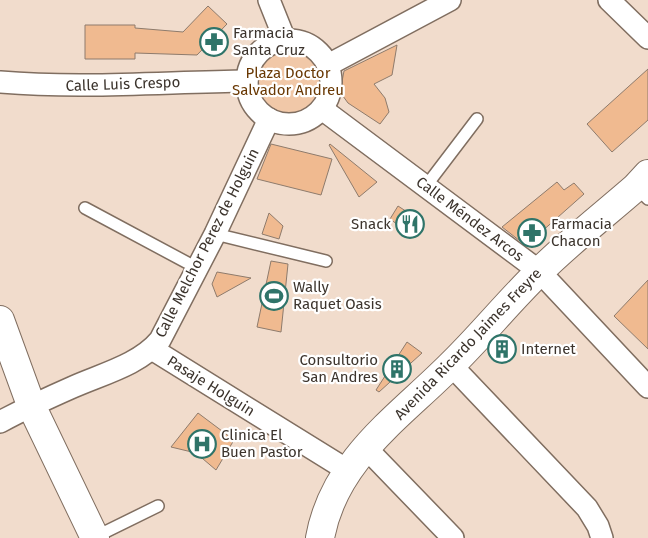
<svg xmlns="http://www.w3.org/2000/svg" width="648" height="538" font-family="'Fira Sans',sans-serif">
  <rect width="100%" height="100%" fill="#f1dccc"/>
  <circle fill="#f1c8a8" cx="289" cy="82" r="32"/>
  <g fill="#f0ba90" stroke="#8e7b6c">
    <polygon points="208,6 227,24 197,55 135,53 135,59 85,59 85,25 135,25 135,28 183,32"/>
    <polygon points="397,45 392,75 374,84 385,98 389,112 380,124 348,103 340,92 344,71"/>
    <polygon points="648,69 648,120 612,152 587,124"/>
    <polygon points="271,144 332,159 321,195 257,179"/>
    <polygon points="330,144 377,182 359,197 329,145"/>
    <polygon points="557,182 564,190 574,183 584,194 531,241 520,241 502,227"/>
    <polygon points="398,206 418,219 409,233 390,219"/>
    <polygon points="269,213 283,226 279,239 262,234"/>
    <polygon points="271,261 288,264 281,332 257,327"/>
    <polygon points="217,272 251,278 217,297 212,284"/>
    <polygon points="648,280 648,349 614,316"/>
    <polygon points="407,342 422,353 379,392 376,390"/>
    <polygon points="198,413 234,440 216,470 196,453 171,447"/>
  </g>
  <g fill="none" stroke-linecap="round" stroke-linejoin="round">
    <defs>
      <g id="service">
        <polyline points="426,186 477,119"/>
        <polyline points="636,187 648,199"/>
        <polyline points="85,208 197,268"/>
        <polyline points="215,234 326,261"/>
        <polyline points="95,537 158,506"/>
      </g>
      <g id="minor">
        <polyline points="269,0 285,40"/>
        <polyline points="609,0 648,38"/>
        <circle cx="289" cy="82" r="42"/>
        <polyline points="328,65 450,0"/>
        <path d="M 0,82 C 82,89 164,82 247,81"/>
        <polyline points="322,109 539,271 648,387"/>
        <polyline points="152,349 347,470"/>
        <polyline points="451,365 587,508 598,526 602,538"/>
        <path d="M 0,422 C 24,409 48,398 73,387 C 102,374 139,365 160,340 L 215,234 L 269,119"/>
        <polyline points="365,447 453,538"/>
      </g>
      <polyline id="tertiary" points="0,320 31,405 95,538"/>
      <path id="primary" d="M 320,538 C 334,460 398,418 450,366 C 481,336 508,302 539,272 C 569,242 604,215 636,187 L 648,174"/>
    </defs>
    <use href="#service" stroke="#806e60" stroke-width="14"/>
    <use href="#minor" stroke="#806e60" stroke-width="24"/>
    <use href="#tertiary" stroke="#806e60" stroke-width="30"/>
    <use href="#primary" stroke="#806e60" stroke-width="30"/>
    <use href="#service" stroke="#fff" stroke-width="11"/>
    <use href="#minor" stroke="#fff" stroke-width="21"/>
    <use href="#tertiary" stroke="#fff" stroke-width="28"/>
    <use href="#primary" stroke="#fff" stroke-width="28"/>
  </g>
  <defs>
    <symbol id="pharmacy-ring" viewBox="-11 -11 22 22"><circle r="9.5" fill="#fff" stroke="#2f7469" stroke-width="1.5"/><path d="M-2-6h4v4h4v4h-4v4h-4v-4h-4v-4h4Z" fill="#2f7469"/></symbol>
    <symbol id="restaurant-ring" viewBox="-11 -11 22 22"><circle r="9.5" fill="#fff" stroke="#2f7469" stroke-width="1.5"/><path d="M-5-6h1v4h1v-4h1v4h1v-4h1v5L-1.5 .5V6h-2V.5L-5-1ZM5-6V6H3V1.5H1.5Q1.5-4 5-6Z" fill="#2f7469"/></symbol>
    <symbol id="stadium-ring" viewBox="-11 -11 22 22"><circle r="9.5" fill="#fff" stroke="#2f7469" stroke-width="1.5"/><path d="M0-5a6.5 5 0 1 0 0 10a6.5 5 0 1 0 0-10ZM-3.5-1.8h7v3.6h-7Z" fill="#2f7469"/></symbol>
    <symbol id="building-ring" viewBox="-11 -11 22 22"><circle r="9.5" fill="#fff" stroke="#2f7469" stroke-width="1.5"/><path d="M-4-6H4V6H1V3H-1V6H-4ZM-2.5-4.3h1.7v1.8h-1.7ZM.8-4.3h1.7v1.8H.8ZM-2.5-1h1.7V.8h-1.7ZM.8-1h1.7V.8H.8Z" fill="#2f7469"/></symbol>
    <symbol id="hospital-ring" viewBox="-11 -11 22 22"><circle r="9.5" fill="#fff" stroke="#2f7469" stroke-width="1.5"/><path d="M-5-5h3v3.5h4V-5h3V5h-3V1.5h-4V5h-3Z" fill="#2f7469"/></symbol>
  </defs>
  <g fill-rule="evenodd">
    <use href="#pharmacy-ring" x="198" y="26" width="32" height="32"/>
    <use href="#restaurant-ring" x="394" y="208" width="32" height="32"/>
    <use href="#pharmacy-ring" x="516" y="217" width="32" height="32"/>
    <use href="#stadium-ring" x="258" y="280" width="32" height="32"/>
    <use href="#building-ring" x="486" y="333" width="32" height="32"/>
    <use href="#building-ring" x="381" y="353" width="32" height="32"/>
    <use href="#hospital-ring" x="186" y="428" width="32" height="32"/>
  </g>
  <g text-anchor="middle" stroke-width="4.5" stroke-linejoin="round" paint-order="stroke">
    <g font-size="15" fill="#3c342d" stroke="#fff" text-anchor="start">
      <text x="233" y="38">Farmacia<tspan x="233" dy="17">Santa Cruz</tspan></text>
      <text x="391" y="229" text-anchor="end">Snack</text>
      <text x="551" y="229">Farmacia<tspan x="551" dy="17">Chacon</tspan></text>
      <text x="293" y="292">Wally<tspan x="293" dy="17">Raquet Oasis</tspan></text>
      <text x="521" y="354">Internet</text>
      <text x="378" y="365" text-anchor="end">Consultorio<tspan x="378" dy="17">San Andres</tspan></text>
      <text x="221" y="440">Clinica El<tspan x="221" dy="17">Buen Pastor</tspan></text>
    </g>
    <g font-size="15" fill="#693803" stroke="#fff">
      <text x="288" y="78">Plaza Doctor<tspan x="288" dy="17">Salvador Andreu</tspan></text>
    </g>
    <g font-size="15" fill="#3c342d" stroke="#fff">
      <text transform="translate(123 84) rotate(-2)" y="5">Calle Luis Crespo</text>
      <text transform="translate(470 219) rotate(37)" y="5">Calle Méndez Arcos</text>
      <text transform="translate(207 243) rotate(-63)" y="5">Calle Melchor Perez de Holguin</text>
      <text transform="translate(468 344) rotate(-46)" y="5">Avenida Ricardo Jaimes Freyre</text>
      <text transform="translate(211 386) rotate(32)" y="5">Pasaje Holguin</text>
    </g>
  </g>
</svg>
